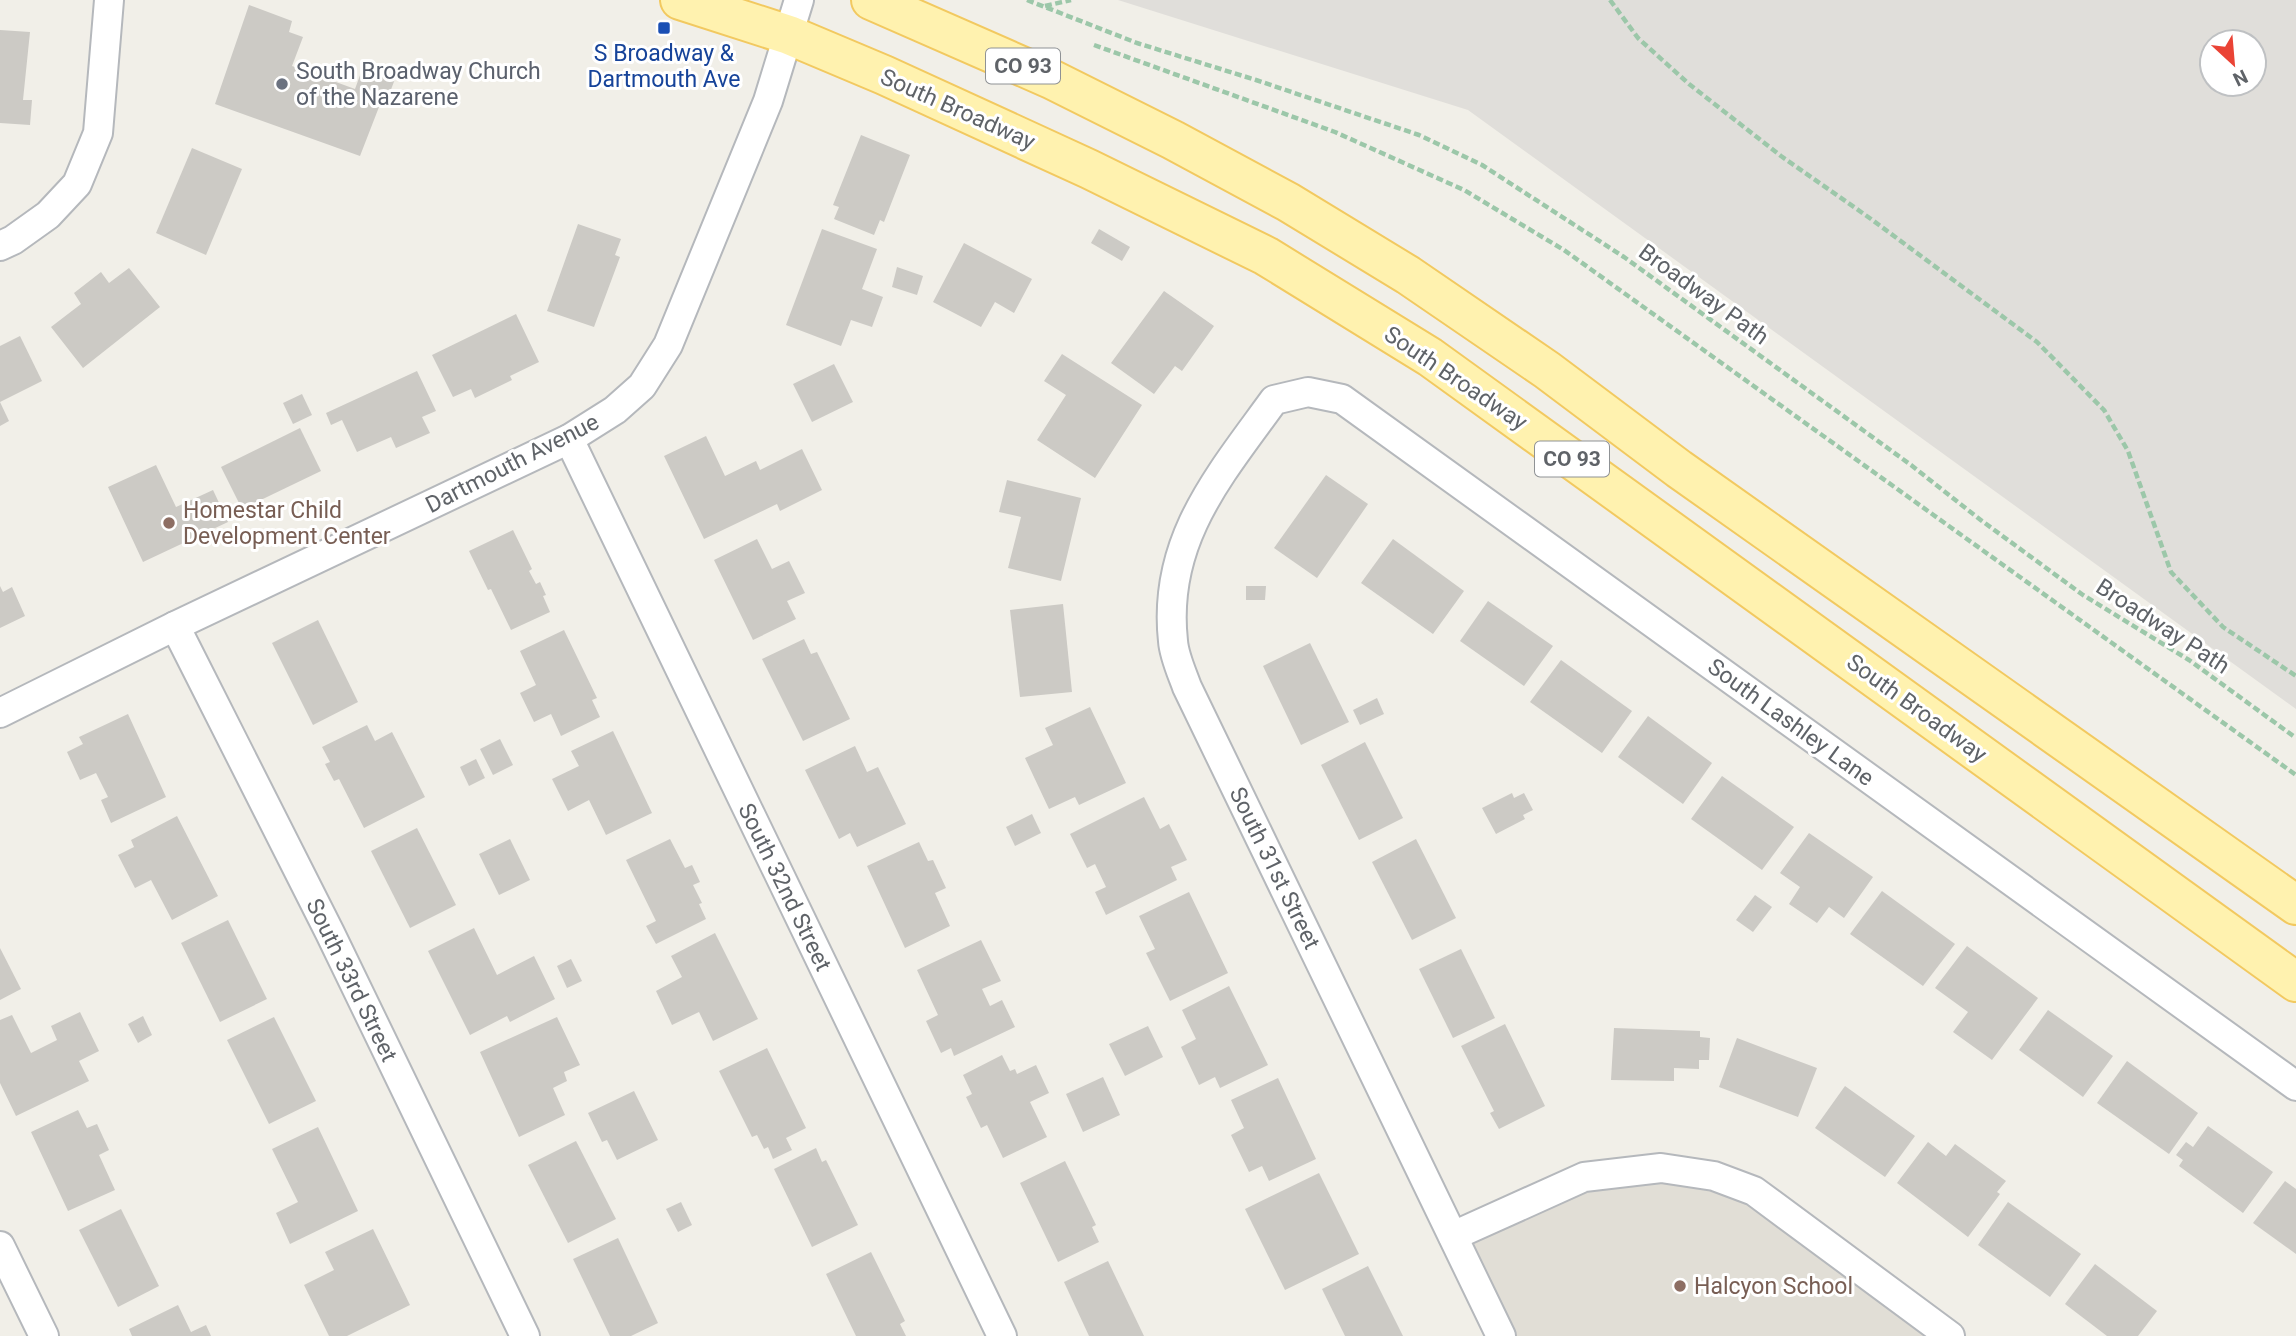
<svg xmlns="http://www.w3.org/2000/svg" width="2296" height="1336" font-family="Roboto,sans-serif">
  <rect width="100%" height="100%" fill="#f1efe8"/>
  <path fill="#e0deda" fill-rule="evenodd" d="M 1118,0 L 2296,0 L 2296,709 L 1468,110 ZM 2212,42 L 2254,42 L 2254,84 L 2212,84 Z"/>
  <polygon fill="#e1ded6" points="1713,1176 1950,1336 1501,1336 1453,1236 1564,1186"/>
  <g fill="#cccac5">
    <polygon points="249,5 292,21 289,32 303,37 292,66 355,89 363,67 395,79 384,108 379,107 360,156 215,104"/>
    <polygon points="0,30 30,32 23,100 32,100 30,125 0,123"/>
    <polygon points="861,135 910,155 884,222 880,220 874,235 834,219 839,207 833,205"/>
    <polygon points="192,148 242,169 206,255 156,233"/>
    <polygon points="578,224 621,239 615,255 620,257 594,327 547,311"/>
    <polygon points="822,229 877,249 862,289 883,297 872,327 851,320 841,346 786,325"/>
    <polygon points="1099,229 1130,247 1122,261 1091,243"/>
    <polygon points="964,243 1032,279 1014,313 995,302 981,327 933,302"/>
    <polygon points="897,267 923,276 917,295 892,287"/>
    <polygon points="129,268 160,307 83,368 51,327 81,304 74,293 101,272 109,283"/>
    <polygon points="1164,291 1214,326 1182,371 1175,366 1154,394 1111,363"/>
    <polygon points="516,314 539,362 510,376 512,380 475,398 471,389 453,397 432,355"/>
    <polygon points="20,336 42,381 0,402 0,346"/>
    <polygon points="1062,354 1142,405 1095,478 1037,440 1066,395 1044,381"/>
    <polygon points="834,364 853,402 812,422 793,384"/>
    <polygon points="417,371 436,411 422,417 430,433 396,448 391,437 357,452 342,420 331,425 326,413"/>
    <polygon points="302,394 312,415 293,424 283,403"/>
    <polygon points="0,402 9,421 0,426"/>
    <polygon points="300,428 321,471 242,509 221,467"/>
    <polygon points="706,436 725,476 756,461 760,470 802,449 822,490 780,511 777,504 704,539 664,456"/>
    <polygon points="156,465 176,507 213,490 228,522 143,562 108,487"/>
    <polygon points="1326,475 1368,504 1317,578 1274,548"/>
    <polygon points="1007,480 1081,498 1061,581 1008,568 1021,517 999,512"/>
    <polygon points="513,530 532,569 529,571 536,584 540,582 546,595 543,596 550,612 511,630 491,589 488,590 469,551"/>
    <polygon points="757,539 772,569 789,561 805,593 787,601 796,619 753,640 714,560"/>
    <polygon points="1393,539 1464,591 1433,634 1361,583"/>
    <polygon points="0,586 3,592 12,587 25,616 0,628"/>
    <polygon points="1246,586 1266,586 1265,600 1246,600"/>
    <polygon points="1488,601 1553,646 1524,686 1460,641"/>
    <polygon points="1063,604 1072,692 1020,697 1010,610"/>
    <polygon points="318,620 358,702 313,725 272,643"/>
    <polygon points="564,630 597,698 592,700 600,717 561,736 551,714 534,722 520,693 536,685 520,651"/>
    <polygon points="804,639 811,654 817,652 850,719 803,741 762,659"/>
    <polygon points="1310,643 1349,722 1301,745 1263,666"/>
    <polygon points="1561,660 1632,711 1602,753 1530,702"/>
    <polygon points="1377,698 1384,714 1360,725 1353,710"/>
    <polygon points="1090,707 1126,783 1079,805 1075,797 1049,809 1025,758 1053,745 1045,728"/>
    <polygon points="128,714 166,797 111,823 101,800 108,797 96,773 80,780 67,752 83,744 79,737"/>
    <polygon points="1648,716 1712,763 1683,804 1618,757"/>
    <polygon points="367,725 375,741 392,732 425,797 364,828 339,779 334,781 325,764 330,762 322,747"/>
    <polygon points="613,731 652,813 606,835 589,800 568,811 552,779 579,766 571,751"/>
    <polygon points="500,739 513,765 493,775 480,749"/>
    <polygon points="1365,742 1403,818 1359,840 1321,765"/>
    <polygon points="855,746 867,772 878,767 906,824 857,847 850,833 839,839 805,770"/>
    <polygon points="476,759 485,778 469,786 460,767"/>
    <polygon points="1722,776 1794,827 1762,870 1691,819"/>
    <polygon points="1512,793 1514,798 1524,793 1533,810 1523,815 1525,819 1496,834 1482,808"/>
    <polygon points="1144,797 1160,829 1169,824 1187,860 1171,867 1177,880 1106,915 1095,892 1106,887 1095,864 1087,868 1070,834"/>
    <polygon points="1032,814 1041,833 1015,846 1006,827"/>
    <polygon points="177,816 218,896 172,920 151,880 135,888 118,855 134,847 131,840"/>
    <polygon points="417,828 456,905 410,928 371,851"/>
    <polygon points="1809,833 1873,877 1844,918 1829,907 1817,923 1789,904 1800,887 1780,873"/>
    <polygon points="510,839 530,880 499,895 479,854"/>
    <polygon points="670,839 685,868 692,865 700,882 693,885 702,903 699,904 706,919 656,944 646,926 656,921 626,860"/>
    <polygon points="1416,839 1456,918 1412,940 1372,862"/>
    <polygon points="919,842 928,861 933,860 946,888 935,893 950,926 905,948 867,866"/>
    <polygon points="1882,891 1955,944 1923,986 1850,934"/>
    <polygon points="1189,892 1228,973 1170,1001 1146,953 1155,949 1139,916"/>
    <polygon points="1755,895 1772,907 1753,932 1736,920"/>
    <polygon points="228,920 267,999 220,1022 181,943"/>
    <polygon points="474,928 497,975 534,956 555,999 510,1022 507,1016 470,1035 428,951"/>
    <polygon points="715,933 758,1019 713,1041 699,1012 672,1025 656,991 682,977 671,956"/>
    <polygon points="981,940 1001,981 982,989 990,1006 1002,1000 1015,1027 954,1056 951,1048 941,1053 926,1021 938,1015 917,970"/>
    <polygon points="1967,946 2038,998 1992,1060 1953,1032 1968,1012 1935,988"/>
    <polygon points="0,948 21,989 0,1000"/>
    <polygon points="1461,949 1495,1018 1453,1038 1419,969"/>
    <polygon points="571,959 582,981 567,988 557,966"/>
    <polygon points="1229,986 1268,1065 1220,1088 1215,1077 1199,1085 1181,1047 1196,1039 1182,1010"/>
    <polygon points="2048,1010 2113,1056 2083,1097 2019,1050"/>
    <polygon points="80,1012 99,1051 79,1061 89,1081 16,1116 0,1083 0,1020 12,1015 31,1053 57,1040 51,1026"/>
    <polygon points="143,1016 152,1035 138,1043 128,1024"/>
    <polygon points="274,1017 316,1101 269,1124 227,1040"/>
    <polygon points="557,1017 580,1065 564,1072 567,1081 553,1088 565,1115 519,1137 480,1052"/>
    <polygon points="1505,1024 1545,1106 1499,1129 1490,1113 1494,1111 1461,1046"/>
    <polygon points="1148,1026 1163,1057 1125,1076 1109,1044"/>
    <polygon points="1614,1028 1700,1031 1700,1037 1710,1038 1709,1060 1699,1060 1699,1069 1674,1068 1674,1081 1611,1080"/>
    <polygon points="1737,1038 1817,1068 1798,1117 1719,1087"/>
    <polygon points="767,1048 806,1128 786,1138 792,1150 773,1159 768,1147 764,1149 757,1135 752,1137 719,1071"/>
    <polygon points="1002,1055 1010,1071 1015,1069 1017,1074 1036,1065 1049,1093 1030,1102 1047,1137 1003,1158 987,1125 981,1128 966,1097 972,1094 963,1075"/>
    <polygon points="2127,1061 2198,1113 2169,1154 2097,1103"/>
    <polygon points="1103,1077 1120,1115 1083,1132 1066,1094"/>
    <polygon points="1278,1078 1316,1159 1269,1181 1262,1166 1249,1172 1231,1135 1244,1128 1231,1100"/>
    <polygon points="1845,1086 1915,1136 1885,1177 1815,1128"/>
    <polygon points="634,1091 658,1140 617,1160 607,1140 602,1142 588,1113"/>
    <polygon points="78,1110 87,1128 97,1124 109,1150 99,1155 115,1190 68,1211 31,1132"/>
    <polygon points="2208,1126 2273,1172 2243,1213 2179,1166 2183,1160 2176,1155 2186,1142 2193,1147"/>
    <polygon points="318,1127 358,1211 290,1244 276,1213 298,1202 272,1149"/>
    <polygon points="576,1141 616,1219 568,1243 528,1165"/>
    <polygon points="1928,1142 1946,1156 1955,1144 2006,1181 1997,1192 2000,1194 1968,1237 1897,1183"/>
    <polygon points="816,1148 822,1162 826,1160 858,1225 812,1247 774,1169"/>
    <polygon points="1065,1161 1096,1225 1092,1227 1099,1242 1058,1262 1020,1183"/>
    <polygon points="1319,1173 1359,1254 1285,1290 1245,1209"/>
    <polygon points="2285,1181 2296,1189 2296,1254 2253,1223"/>
    <polygon points="681,1202 692,1225 678,1232 666,1209"/>
    <polygon points="2008,1202 2081,1254 2050,1297 1978,1245"/>
    <polygon points="121,1209 159,1286 118,1307 79,1230"/>
    <polygon points="373,1229 410,1305 347,1336 329,1336 304,1285 334,1270 325,1252"/>
    <polygon points="618,1238 658,1323 631,1336 610,1336 573,1259"/>
    <polygon points="871,1252 905,1321 900,1324 906,1336 856,1336 826,1274"/>
    <polygon points="1108,1261 1144,1336 1089,1336 1064,1282"/>
    <polygon points="2095,1264 2157,1311 2138,1336 2107,1336 2065,1304"/>
    <polygon points="1368,1266 1403,1336 1345,1336 1322,1289"/>
    <polygon points="178,1305 191,1332 206,1325 211,1336 132,1336 129,1329"/>
  </g>
  <g fill="none" stroke-linecap="round" stroke-linejoin="round">
    <defs>
      <g id="minor">
        <polyline points="0,246 13,240 48,215 77,184 98,133 109,0"/>
        <polyline points="569,439 1002,1336"/>
        <polyline points="175,626 330,933 525,1336"/>
        <polyline points="0,713 175,626 569,439 615,410 642,386 668,345 768,101 799,0"/>
        <polyline points="1453,1236 1584,1177 1661,1168 1714,1176 1754,1191 1950,1336"/>
        <polyline points="0,1246 44,1336"/>
        <path d="M 1501,1336 L 1187,687 C 1182,673 1174,656 1173,641 C 1162,541 1219,476 1274,400 L 1308,392 L 1342,399 L 2296,1086"/>
      </g>
      <g id="primary">
        <polyline points="680,0 789,35 884,75 1089,169 1266,256 1430,357 2296,982"/>
        <polyline points="871,0 1051,79 1173,140 1288,202 1408,275 1547,370 1679,469 2296,905"/>
      </g>
    </defs>
    <use href="#minor" stroke="#b5b8bc" stroke-width="32"/>
    <use href="#primary" stroke="#f2c960" stroke-width="42"/>
    <g stroke="#9cc7a9" stroke-width="4.5" stroke-dasharray="7 3.5" stroke-linecap="butt">
      <polyline points="1027,0 1137,43 1256,80 1419,135 1482,165 1624,257 1911,465 1982,521 2083,595 2189,660 2296,738"/>
      <polyline points="1610,0 1638,38 1689,84 1781,156 1871,219 2037,342 2104,410 2128,451 2171,572 2223,627 2296,676"/>
      <polyline points="1045,6 1071,0"/>
      <polyline points="1094,45 1335,132 1464,190 1564,250 2296,775"/>
    </g>
    <use href="#minor" stroke="#fff" stroke-width="28"/>
    <use href="#primary" stroke="#fff2af" stroke-width="38"/>
  </g>
  <rect fill="#1a4fb4" stroke="#fff" stroke-width="2.5" x="657" y="21" width="14" height="14" rx="3.5"/>
  <circle fill="#6b7280" stroke="#fff" stroke-width="2.5" cx="282" cy="84" r="7"/>
  <g fill="#8d6e63" stroke="#fff" stroke-width="2.5">
    <circle cx="169" cy="523" r="7"/>
    <circle cx="1680" cy="1286" r="7"/>
  </g>
  <g text-anchor="middle" stroke-width="6" stroke-linejoin="round" paint-order="stroke">
    <g fill="#fff" stroke="#8f9295" stroke-width="2">
      <rect x="986" y="48.5" width="74" height="35" rx="5"/>
      <rect x="1535" y="441.5" width="74" height="35" rx="5"/>
    </g>
    <g font-size="21" font-weight="bold" fill="#5f6368">
      <text x="1023" y="73">CO 93</text>
      <text x="1572" y="466">CO 93</text>
    </g>
    <g font-size="23" fill="#164399" stroke="#fff">
      <text x="664" y="61">S Broadway &amp;<tspan x="664" dy="26">Dartmouth Ave</tspan></text>
    </g>
    <g font-size="23" fill="#5b616d" stroke="#fff" text-anchor="start">
      <text x="296" y="79">South Broadway Church<tspan x="296" dy="26">of the Nazarene</tspan></text>
    </g>
    <g font-size="23" fill="#5f6368" stroke="#fff">
      <text transform="translate(958 109) rotate(24)" y="8">South Broadway</text>
      <text transform="translate(1704 294) rotate(36)" y="8">Broadway Path</text>
      <text transform="translate(1456 378) rotate(34)" y="8">South Broadway</text>
      <text transform="translate(512 463) rotate(-27)" y="8">Dartmouth Avenue</text>
      <text transform="translate(2163 626) rotate(33)" y="8">Broadway Path</text>
      <text transform="translate(1917 708) rotate(36)" y="8">South Broadway</text>
      <text transform="translate(1791 722) rotate(36)" y="8">South Lashley Lane</text>
      <text transform="translate(1275 868) rotate(64)" y="8">South 31st Street</text>
      <text transform="translate(785 887) rotate(64)" y="8">South 32nd Street</text>
      <text transform="translate(352 980) rotate(64)" y="8">South 33rd Street</text>
    </g>
    <g font-size="23" fill="#785e54" stroke="#fff" text-anchor="start">
      <text x="183" y="518">Homestar Child<tspan x="183" dy="26">Development Center</tspan></text>
      <text x="1694" y="1294">Halcyon School</text>
    </g>
  </g>
  <g transform="translate(2233 63) rotate(154)"><circle r="33" fill="#ffffff" stroke="#bfc1c3" stroke-width="2"/>
  <path d="M0-5L12 26L0 18L-12 26Z" fill="#ea4335"/>
  <text y="-10" font-size="19" font-weight="bold" text-anchor="middle" fill="#5f6368">N</text>
  </g>
</svg>
